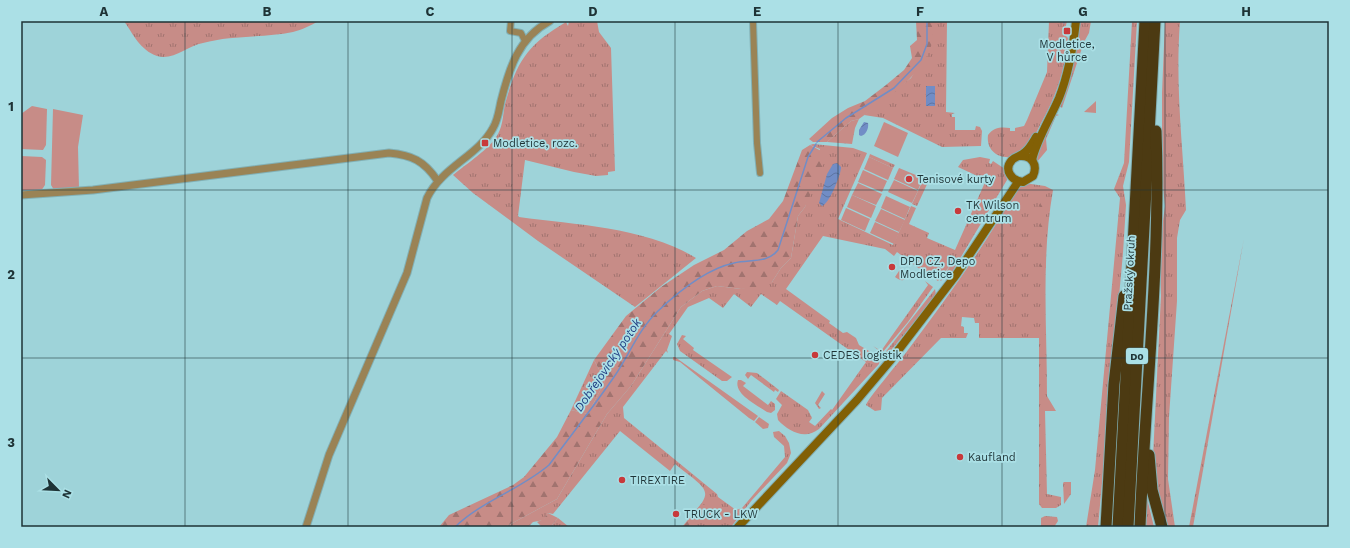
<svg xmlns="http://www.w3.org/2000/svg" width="1350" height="548" font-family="'Work Sans',sans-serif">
  <defs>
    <pattern id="grass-tufts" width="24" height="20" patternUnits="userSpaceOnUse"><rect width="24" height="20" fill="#c78c87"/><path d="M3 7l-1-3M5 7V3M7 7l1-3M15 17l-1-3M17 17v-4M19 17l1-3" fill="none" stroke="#a1736f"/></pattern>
    <pattern id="forest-firs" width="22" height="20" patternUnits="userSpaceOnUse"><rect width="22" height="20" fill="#c78c87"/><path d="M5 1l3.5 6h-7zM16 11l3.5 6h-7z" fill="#a1736f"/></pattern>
    <pattern id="water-waves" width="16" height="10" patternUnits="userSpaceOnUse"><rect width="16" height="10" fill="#718dc6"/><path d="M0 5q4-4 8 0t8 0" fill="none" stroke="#5c74a2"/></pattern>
  </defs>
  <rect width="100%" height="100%" fill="#9ed3d9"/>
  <g fill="url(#grass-tufts)">
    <path d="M 124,21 L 319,21 C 311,25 302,30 293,32 C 264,38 232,35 203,43 C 187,46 173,61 157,56 C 140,50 133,34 124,21 Z"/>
    <path d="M 569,21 L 597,21 L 599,32 L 611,48 L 615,171 L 608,172 L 608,175 L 596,176 L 574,172 L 525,160 L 518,216 L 519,217 C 577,225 645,227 696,258 L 635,307 L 538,241 L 473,193 L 453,175 C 466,164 490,149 498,134 C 503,125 503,114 505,104 C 517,61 527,45 566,22 L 568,26 Z"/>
    <polygon points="932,21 947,21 946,112 955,113 952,114 952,117 955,117 955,130 975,130 976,126 980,127 982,131 981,146 942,147 883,118 864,115 911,78 932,42"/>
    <path d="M 1049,21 L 1067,21 L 1064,34 L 1068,38 C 1065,71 1056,97 1040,125 C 1036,133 1032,142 1026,149 C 1013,164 985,158 988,135 C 994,127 1001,127 1010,128 L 1010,131 L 1015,131 L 1015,128 L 1024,126 L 1027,120 L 1047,72 Z"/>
    <polygon points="1079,21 1091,21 1089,33 1084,42 1062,108 1059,106"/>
    <polygon points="1132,21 1137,21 1129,162 1123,186 1126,205 1123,253 1098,527 1086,527 1095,470 1120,198 1114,189 1124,163"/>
    <path d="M 1165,21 L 1180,21 C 1175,87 1183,145 1186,210 L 1180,220 L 1177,238 L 1177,301 L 1169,417 L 1168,479 L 1175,527 L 1164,527 L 1159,508 L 1153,457 L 1161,295 L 1160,243 L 1165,206 L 1162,177 L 1162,93 Z"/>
    <polygon points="1096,101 1096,113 1084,112"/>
    <polygon points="1056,114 1059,115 1056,116 1046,139 1047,150 1037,162 1037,151"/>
    <polygon points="859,119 855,128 852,144 827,142 851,121"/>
    <path d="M 813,144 L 853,148 L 867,153 L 838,219 L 893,245 L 911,206 L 916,208 L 909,224 L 929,233 L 927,238 L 955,250 L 986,180 L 958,167 L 963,160 L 980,157 L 990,159 L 989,163 L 991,164 L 993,161 L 1005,169 L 1007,180 L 949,277 L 940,281 L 952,263 L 938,281 L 924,272 L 920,272 L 921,270 L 897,252 L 894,256 L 885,249 L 823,236 L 786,289 L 830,321 L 829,323 L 843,333 L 847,332 L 856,338 L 859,345 L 879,357 L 877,361 L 880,358 L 879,364 L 819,429 C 805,440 789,432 778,420 L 777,414 L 782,405 L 776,399 L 781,391 L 808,410 L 812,418 L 809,422 L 815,426 L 831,409 L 832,410 L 866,362 L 780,301 L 777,305 L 761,294 L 751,307 L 734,294 L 723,308 L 709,298 L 688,307 L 669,334 L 672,336 L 667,350 L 668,353 L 666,351 L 623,407 L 624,418 L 717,494 L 718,497 L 736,510 L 742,508 L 785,457 L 784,446 L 774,437 L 773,432 L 779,431 L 785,436 L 789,443 L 791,453 L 787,463 L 752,500 L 731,527 L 682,527 C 714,489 714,495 675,464 L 670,471 L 620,431 L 553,514 L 548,513 L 544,520 L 533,522 L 528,527 L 505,527 L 557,499 L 607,414 L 631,386 L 681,307 L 702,291 L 717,286 L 741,289 L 772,282 L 781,268 L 791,258 L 798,216 L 805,207 L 820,149 L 810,145 Z"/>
    <polygon points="870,154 895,165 893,168 869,157"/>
    <polygon points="924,178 929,180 917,206 912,204"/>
    <path d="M 1031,184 L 1045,186 L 1053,190 C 1041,258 1047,328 1047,396 L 1056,411 L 1045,411 L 1047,494 L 1061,497 L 1061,505 L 1056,508 L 1042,508 L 1039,504 L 1039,338 L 979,338 L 979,323 L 975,323 L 974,318 L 962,317 L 961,326 L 964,327 L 964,333 L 968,333 L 966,338 L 941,338 L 882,398 L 881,410 L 875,411 L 866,405 C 867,400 899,362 905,354 C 945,300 987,244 1019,185 Z"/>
    <polygon points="1244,238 1193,527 1189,527"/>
    <path d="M 901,268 L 908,274 L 907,278 C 903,282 899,280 895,277 Z"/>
    <polygon points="925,281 933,287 908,322 882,353 873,346 881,351 928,285"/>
    <polygon points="935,289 936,295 933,299 888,354 884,354"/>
    <polygon points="682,335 686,336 683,339 694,348 693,350 732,377 727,381 722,381 680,351 677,344"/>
    <polygon points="673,357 675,357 758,416 754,421 749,418 680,362 673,360"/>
    <polygon points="594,360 605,381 588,414 571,410"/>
    <polygon points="747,372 757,373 779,390 778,392 775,390 774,392 751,375 748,379 745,375"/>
    <path d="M 738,380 L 741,380 L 746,383 L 743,386 L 768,405 L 771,401 L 775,404 L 775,410 L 771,413 L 767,412 C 757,405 733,394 738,380 Z"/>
    <polygon points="822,391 825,394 818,405 821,408 819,409 815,403"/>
    <polygon points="759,417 769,424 768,428 763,429 755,422"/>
    <polygon points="1064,482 1071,482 1071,494 1064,504 1063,483"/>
    <polygon points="1145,498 1147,498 1154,527 1144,527"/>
    <polygon points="1045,516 1057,517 1058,521 1054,527 1041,527 1041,518"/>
    <polygon points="558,518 569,527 555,527 552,525"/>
  </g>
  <g fill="url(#forest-firs)">
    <path d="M 916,21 L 932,21 C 932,28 934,36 932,43 C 924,75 884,101 859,119 L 851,121 L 827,142 L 813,142 L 809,139 L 832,118 L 848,108 L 865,101 L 886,85 L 904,70 L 912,58 L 910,46 L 917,40 Z"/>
    <polygon points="810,145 825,153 826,158 805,207 798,216 791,258 781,268 772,282 764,288 741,289 717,286 702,291 681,307 631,386 607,414 557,499 505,527 439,527 449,515 513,485 524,477 557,437 571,410 588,414 605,381 594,360 626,316 661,287 694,265 724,250 747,231 769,219 783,201 802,150"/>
    <polygon points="1043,190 1046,192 1046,268 1040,268 1040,192"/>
    <polygon points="701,504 704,505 704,507 688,527 683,527"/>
    <polygon points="548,513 558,518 552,525 555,527 542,527 537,522 544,519"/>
  </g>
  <g fill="#c78c87">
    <polygon points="32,106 47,109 46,145 43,150 21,149 21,114"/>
    <polygon points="53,109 83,115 78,147 79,189 54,190 51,185"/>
    <polygon points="884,122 908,133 898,157 874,146"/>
    <polygon points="21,156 42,157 46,160 45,185 41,191 21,192"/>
    <polygon points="869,157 893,168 888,180 864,169"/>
    <polygon points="899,168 923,178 918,190 894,179"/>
    <polygon points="863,170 887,181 882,192 858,182"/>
    <polygon points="894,180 918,191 912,203 888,192"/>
    <polygon points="858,183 882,194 876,205 852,195"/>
    <polygon points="852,195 876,206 871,218 847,207"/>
    <polygon points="886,196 910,207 905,219 881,208"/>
    <polygon points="846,208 870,219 865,231 841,220"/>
    <polygon points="881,209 905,220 899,232 875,221"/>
    <polygon points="875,222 899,233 894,244 870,233"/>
  </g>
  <g fill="url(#water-waves)">
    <rect x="926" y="86" width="9" height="20"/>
    <path d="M 864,122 L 868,123 C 869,128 866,135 861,136 L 859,135 L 859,130 Z"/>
    <path d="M 837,163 L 841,167 C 841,175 829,204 822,206 L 819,203 L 827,174 L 833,164 Z"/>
  </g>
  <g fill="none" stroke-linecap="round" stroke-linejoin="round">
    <g stroke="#718dc6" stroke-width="1.5">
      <polyline points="1064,23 1064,21"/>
      <polyline points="817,142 846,118 894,88 921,60 927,44 927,21"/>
      <path d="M 455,527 C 482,501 521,489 549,465 C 571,435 595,405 616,374 C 630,353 639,329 658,311 C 678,292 706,269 734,263 C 750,259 767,264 778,250 L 808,157 L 816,144"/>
    </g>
    <defs>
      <g id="minor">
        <polyline points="511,21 510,31 521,33 525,41"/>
        <polyline points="753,21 757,143 760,173"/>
      </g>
      <g id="tertiary">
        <path d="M 21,195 L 93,190 L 389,153 C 412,155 424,161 437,180"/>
        <path d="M 306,527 L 329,455 L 407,273 L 427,198 C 442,167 478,156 493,128 C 498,120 499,110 501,101 C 509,69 518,38 550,21"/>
      </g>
      <g id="secondary">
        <path d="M 1020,156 C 1032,155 1038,165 1033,176 L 1023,182 C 1012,181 1003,170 1012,160 C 1016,156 1022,156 1025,152 C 1030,148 1033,142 1036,137"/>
        <path d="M 1032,160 C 1037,139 1050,119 1059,98 C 1069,73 1073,48 1076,21"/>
        <polyline points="738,527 857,400 890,361 956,275 1018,182"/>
      </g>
      <g id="motorway">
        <polyline points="1149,455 1152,490 1162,527"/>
        <polyline points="1106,527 1114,384 1124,296"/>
        <polyline points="1118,527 1145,21"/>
        <polyline points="1128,527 1155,21"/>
        <path d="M 1140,527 C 1145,396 1161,261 1156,131"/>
      </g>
    </defs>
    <use href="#minor" stroke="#82b0b5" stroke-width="8"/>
    <use href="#tertiary" stroke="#82b0b5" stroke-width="9"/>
    <use href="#secondary" stroke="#82b0b5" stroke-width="10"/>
    <use href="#motorway" stroke="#82b0b5" stroke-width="13"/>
    <use href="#minor" stroke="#9a8355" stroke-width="6"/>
    <use href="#tertiary" stroke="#9a8355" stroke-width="7"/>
    <use href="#secondary" stroke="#826005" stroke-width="8"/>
    <use href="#motorway" stroke="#4c3a12" stroke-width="11"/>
  </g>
  <path fill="none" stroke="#1e3336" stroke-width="1" stroke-opacity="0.55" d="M 185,21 L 185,527M 348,21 L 348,527M 512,21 L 512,527M 675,21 L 675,527M 838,21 L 838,527M 1002,21 L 1002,527M 1165,21 L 1165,527M 21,190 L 1329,190M 21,358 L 1329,358"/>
  <g fill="#c8393b" stroke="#abe0e6" stroke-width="1.5">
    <rect x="1063" y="27" width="8" height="8" rx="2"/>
    <rect x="481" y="139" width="8" height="8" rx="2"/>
    <circle cx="909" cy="179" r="4"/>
    <circle cx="958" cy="211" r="4"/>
    <circle cx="892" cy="267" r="4"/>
    <circle cx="815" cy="355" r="4"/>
    <circle cx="960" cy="457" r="4"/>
    <circle cx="622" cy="480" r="4"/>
    <circle cx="676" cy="514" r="4"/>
  </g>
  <g text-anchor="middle" stroke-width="3.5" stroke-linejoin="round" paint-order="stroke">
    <rect fill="#abe0e6" stroke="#48676b" stroke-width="1" x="1126" y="348" width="22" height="16" rx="3"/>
    <g font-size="10" font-weight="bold" fill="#1e3336">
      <text x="1137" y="360">D0</text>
    </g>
    <g font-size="11" fill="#1e3336" stroke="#abe0e6" text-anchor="start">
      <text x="1067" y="48" text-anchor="middle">Modletice,<tspan x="1067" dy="13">V hůrce</tspan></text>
      <text x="493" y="147">Modletice, rozc.</text>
      <text x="917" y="183">Tenisové kurty</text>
      <text x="966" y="209">TK Wilson<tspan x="966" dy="13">centrum</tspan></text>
      <text x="900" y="265">DPD CZ, Depo<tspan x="900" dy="13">Modletice</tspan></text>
      <text x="823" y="359">CEDES logistik</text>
      <text x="968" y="461">Kaufland</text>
      <text x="630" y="484">TIREXTIRE</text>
      <text x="684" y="518">TRUCK - LKW</text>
    </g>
    <g font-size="11" fill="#1e3336" stroke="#abe0e6">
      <text transform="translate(1129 273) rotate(-87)" y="4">Pražský okruh</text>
    </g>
    <g font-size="12" font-style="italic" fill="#1f3c81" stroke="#abe0e6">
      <text transform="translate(608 365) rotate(-56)" y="4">Dobřejovický potok</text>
    </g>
  </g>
  <rect width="1350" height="548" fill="none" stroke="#abe0e6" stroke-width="44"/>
  <g transform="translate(58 490) rotate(114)" stroke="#abe0e6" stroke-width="3" paint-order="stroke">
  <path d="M0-3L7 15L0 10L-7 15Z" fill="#1e3336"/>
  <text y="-6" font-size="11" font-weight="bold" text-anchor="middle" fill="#1e3336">N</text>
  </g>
  <rect x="22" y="22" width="1306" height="504" fill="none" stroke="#1e3336" stroke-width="1.5"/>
  <g font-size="13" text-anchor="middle" font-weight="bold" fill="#1e3336">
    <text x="104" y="16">A</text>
    <text x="267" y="16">B</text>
    <text x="430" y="16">C</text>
    <text x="593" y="16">D</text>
    <text x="757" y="16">E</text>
    <text x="920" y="16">F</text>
    <text x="1083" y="16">G</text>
    <text x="1246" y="16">H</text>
    <text x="11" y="111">1</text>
    <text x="11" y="279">2</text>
    <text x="11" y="447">3</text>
  </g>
</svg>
